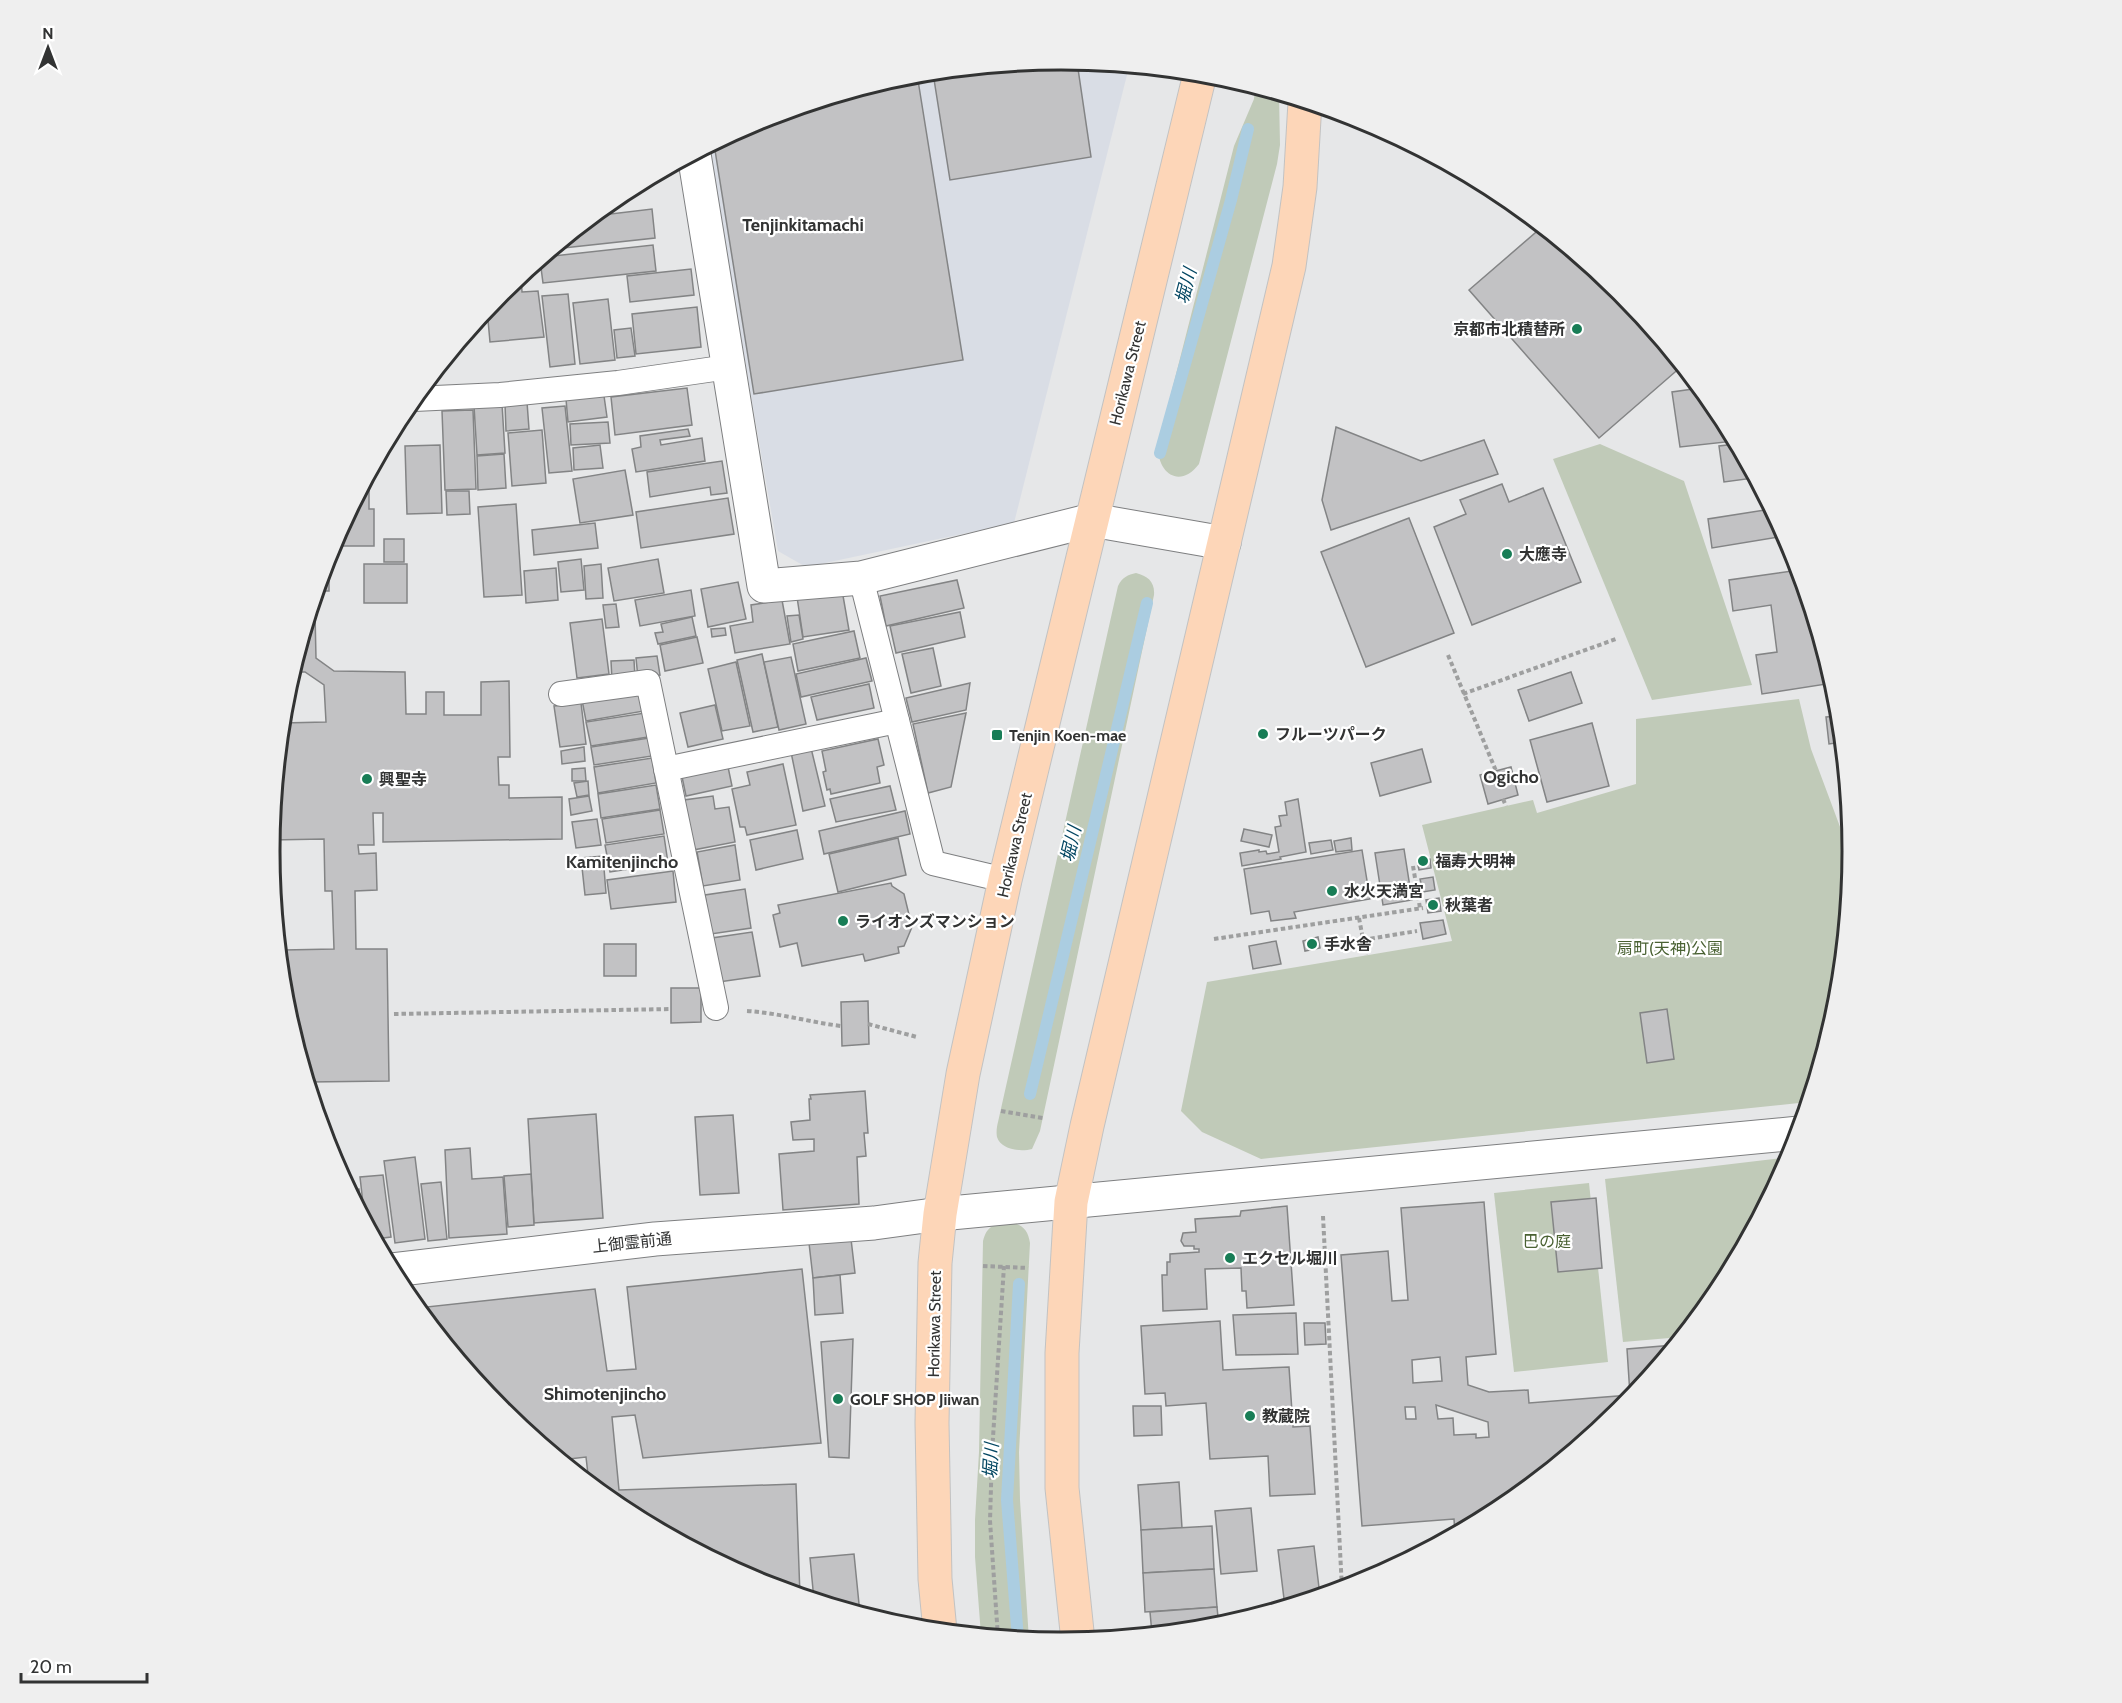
<svg xmlns="http://www.w3.org/2000/svg" width="2122" height="1703" font-family="Cabin,'Noto Sans JP',sans-serif">
  <rect width="100%" height="100%" fill="#e6e7e8"/>
  <polygon fill="#d9dde5" points="1061,60 1129,67 1014,523 806,567 778,551 708,147 758,120 907,75"/>
  <g fill="#c0cab8">
    <path d="M 1255,87 L 1279,94 L 1280,145 L 1277,164 L 1199,464 C 1180,489 1157,474 1158,445 L 1234,146 L 1254,99 Z"/>
    <polygon points="1600,444 1684,481 1752,685 1652,700 1553,459"/>
    <path d="M 1136,573 C 1148,576 1155,582 1154,595 L 1040,1131 L 1032,1149 C 1021,1152 1001,1150 997,1137 C 996,1132 997,1126 998,1122 L 1118,586 C 1122,577 1128,575 1136,573 Z"/>
    <polygon points="1799,699 1811,749 1852,859 1837,1006 1808,1102 1261,1159 1202,1132 1181,1111 1207,982 1452,941 1422,825 1533,800 1537,813 1636,784 1636,719"/>
    <polygon points="1791,1157 1719,1292 1681,1337 1623,1342 1605,1179"/>
    <polygon points="1589,1183 1608,1362 1514,1372 1494,1193"/>
    <path d="M 1010,1222 C 1023,1225 1028,1230 1030,1243 L 1019,1452 L 1020,1500 L 1029,1640 L 981,1635 L 975,1557 L 975,1520 L 979,1452 L 983,1241 C 987,1225 995,1224 1010,1222 Z"/>
  </g>
  <g fill="none" stroke-linecap="round" stroke-linejoin="round">
    <g stroke="#abcde1" stroke-width="12">
      <polyline points="1160,453 1231,200 1248,129"/>
      <polyline points="1030,1094 1147,603"/>
      <polyline points="1018,1639 1007,1500 1019,1284"/>
    </g>
  </g>
  <g fill="#c2c2c4" stroke="#838485" stroke-width="1.5" fill-rule="evenodd">
    <polygon points="1061,60 1077,62 1091,157 950,180 933,73"/>
    <polygon points="917,74 963,360 754,394 714,144 758,120 907,75"/>
    <polygon points="652,209 655,238 554,249 594,216"/>
    <polygon points="1542,227 1621,292 1682,366 1599,438 1469,290"/>
    <polygon points="653,245 656,271 543,283 540,260 544,257"/>
    <polygon points="691,269 694,295 630,302 627,276"/>
    <polygon points="521,276 522,292 538,291 544,337 490,342 487,309 502,292"/>
    <polygon points="568,294 575,364 550,367 542,296"/>
    <polygon points="608,299 615,360 580,364 573,303"/>
    <polygon points="697,307 701,347 636,354 632,314"/>
    <polygon points="631,328 635,356 617,358 614,330"/>
    <polygon points="687,388 692,425 615,435 611,397"/>
    <polygon points="1700,388 1719,412 1735,441 1680,447 1672,392"/>
    <polygon points="604,396 607,417 568,422 566,399"/>
    <polygon points="527,402 529,429 506,431 505,404"/>
    <polygon points="502,404 505,453 477,455 474,406"/>
    <polygon points="565,406 572,471 549,473 542,408"/>
    <polygon points="473,410 476,489 445,490 442,411"/>
    <polygon points="608,422 610,443 571,445 570,424"/>
    <polygon points="1336,427 1421,461 1484,440 1498,474 1331,530 1322,500"/>
    <polygon points="688,429 690,436 660,440 661,445 702,438 705,461 636,472 632,449 641,447 640,436"/>
    <polygon points="542,430 546,483 512,486 508,433"/>
    <polygon points="1736,444 1754,478 1724,482 1719,446"/>
    <polygon points="440,445 442,513 407,514 405,446"/>
    <polygon points="600,445 603,468 574,470 573,448"/>
    <polygon points="504,454 506,488 478,490 477,456"/>
    <polygon points="722,461 727,493 711,495 710,487 650,497 647,472"/>
    <polygon points="625,470 633,515 580,523 573,479"/>
    <polygon points="369,476 369,509 374,509 374,546 331,546"/>
    <polygon points="1502,484 1509,502 1543,488 1581,582 1472,625 1434,527 1466,514 1460,500"/>
    <polygon points="446,491 469,491 470,514 447,515"/>
    <polygon points="728,498 734,534 641,548 636,512"/>
    <polygon points="516,504 522,595 484,597 478,507"/>
    <polygon points="1771,509 1785,536 1712,548 1708,519"/>
    <polygon points="1409,518 1454,633 1366,667 1321,552"/>
    <polygon points="595,523 598,548 534,555 532,530"/>
    <rect x="384" y="539" width="20" height="23"/>
    <polygon points="581,559 584,590 561,592 558,562"/>
    <polygon points="658,559 664,593 614,601 608,568"/>
    <polygon points="325,563 329,563 329,591 317,591"/>
    <rect x="364" y="564" width="43" height="39"/>
    <polygon points="601,564 603,598 586,599 584,566"/>
    <polygon points="556,568 558,600 526,603 524,571"/>
    <polygon points="1799,570 1833,683 1762,694 1756,655 1777,652 1771,605 1733,611 1729,580"/>
    <polygon points="957,580 964,608 886,626 880,596"/>
    <polygon points="738,582 746,619 708,627 701,589"/>
    <polygon points="691,590 695,616 640,626 635,600"/>
    <polygon points="842,590 849,630 803,637 797,597"/>
    <polygon points="782,600 790,644 735,653 730,626 753,622 751,605"/>
    <polygon points="616,604 619,627 606,628 603,605"/>
    <polygon points="960,612 965,637 896,653 890,626"/>
    <polygon points="310,613 315,613 316,658 334,671 405,672 406,714 426,714 426,692 444,692 444,715 481,715 481,682 509,681 510,757 498,757 499,785 509,785 509,798 562,797 562,839 383,842 383,813 373,813 374,845 358,845 359,854 376,853 377,890 355,891 356,949 387,949 389,1081 308,1082 285,1006 284,950 334,949 332,891 325,891 324,839 271,840 282,723 326,722 324,685 305,672 292,672"/>
    <polygon points="799,615 803,639 791,642 787,616"/>
    <polygon points="692,617 696,636 658,644 655,633 663,632 661,624"/>
    <polygon points="602,619 609,674 577,678 570,623"/>
    <polygon points="725,628 726,635 712,637 711,629"/>
    <polygon points="854,631 860,658 798,671 793,644"/>
    <polygon points="697,637 703,663 665,671 660,645"/>
    <polygon points="933,648 941,686 911,693 902,654"/>
    <polygon points="762,654 778,727 753,732 737,660"/>
    <polygon points="657,656 660,675 638,678 636,658"/>
    <polygon points="791,657 806,724 779,730 764,662"/>
    <polygon points="866,658 872,681 801,697 796,674"/>
    <polygon points="634,660 635,678 612,680 611,661"/>
    <polygon points="736,662 750,726 722,731 708,669"/>
    <polygon points="1571,672 1582,703 1529,721 1518,690"/>
    <polygon points="970,683 966,710 912,722 906,698"/>
    <polygon points="869,684 874,708 817,720 811,697"/>
    <polygon points="641,690 644,711 586,721 582,700"/>
    <polygon points="581,703 586,744 560,747 554,706"/>
    <polygon points="715,705 723,739 688,747 680,713"/>
    <polygon points="645,713 648,737 591,746 586,722"/>
    <polygon points="966,713 951,787 928,793 913,724"/>
    <polygon points="1839,716 1842,742 1829,744 1826,717"/>
    <polygon points="1592,723 1609,786 1547,802 1530,740"/>
    <polygon points="649,738 652,756 594,765 591,747"/>
    <polygon points="878,739 884,765 877,767 880,783 831,794 830,789 827,790 823,772 826,771 822,751"/>
    <polygon points="584,747 585,761 562,764 561,751"/>
    <polygon points="811,748 825,806 803,811 791,752"/>
    <polygon points="1422,749 1431,782 1380,796 1371,763"/>
    <polygon points="652,758 656,783 598,793 594,767"/>
    <polygon points="727,762 732,786 686,796 681,772"/>
    <polygon points="783,764 796,825 747,835 745,827 740,827 732,789 750,785 747,772"/>
    <polygon points="1511,767 1518,795 1488,804 1480,775"/>
    <polygon points="585,768 586,781 572,781 572,769"/>
    <polygon points="1840,779 1845,779 1847,800 1843,801"/>
    <polygon points="588,781 589,795 577,797 574,783"/>
    <polygon points="656,785 660,809 601,818 598,794"/>
    <polygon points="890,786 896,810 836,822 830,799"/>
    <polygon points="589,796 592,811 571,815 569,799"/>
    <polygon points="713,796 715,809 729,807 735,842 693,850 684,800"/>
    <polygon points="1298,799 1306,852 1280,857 1281,859 1242,866 1240,853 1259,850 1259,852 1266,851 1267,854 1279,852 1275,827 1281,826 1279,816 1287,815 1285,802"/>
    <polygon points="660,810 664,834 606,843 602,819"/>
    <polygon points="905,811 910,834 824,854 819,831"/>
    <polygon points="597,819 601,845 576,848 572,822"/>
    <polygon points="1244,829 1272,835 1269,847 1241,841"/>
    <polygon points="797,830 803,859 756,870 750,840"/>
    <polygon points="664,836 668,863 610,872 605,845"/>
    <polygon points="898,838 906,875 838,892 829,854"/>
    <polygon points="1351,838 1352,850 1336,852 1334,841"/>
    <polygon points="1331,840 1333,850 1311,854 1309,843"/>
    <polygon points="735,845 740,880 703,886 697,852"/>
    <polygon points="1404,849 1412,900 1383,905 1375,853"/>
    <polygon points="1362,850 1370,899 1294,912 1296,918 1271,921 1269,911 1251,914 1244,869"/>
    <polygon points="603,856 606,893 585,895 581,858"/>
    <polygon points="1430,859 1431,868 1419,870 1417,861"/>
    <polygon points="673,871 676,902 611,909 607,880"/>
    <polygon points="1433,877 1435,890 1423,892 1420,879"/>
    <polygon points="891,883 892,886 904,894 912,927 904,946 898,947 899,953 865,961 863,954 802,966 797,943 780,947 773,915 780,913 778,905"/>
    <polygon points="745,889 751,928 711,934 705,895"/>
    <polygon points="1439,898 1441,911 1428,913 1426,900"/>
    <polygon points="1443,920 1446,934 1423,939 1420,923"/>
    <polygon points="752,932 760,976 719,982 712,938"/>
    <polygon points="1318,937 1320,948 1305,951 1303,941"/>
    <polygon points="1276,941 1281,964 1253,969 1249,946"/>
    <rect x="604" y="944" width="32" height="32"/>
    <polygon points="671,988 701,988 701,1022 671,1023"/>
    <polygon points="868,1001 869,1044 842,1046 841,1002"/>
    <polygon points="1667,1009 1674,1059 1647,1063 1640,1013"/>
    <polygon points="865,1091 868,1133 864,1133 866,1156 857,1157 859,1204 783,1210 779,1154 814,1151 814,1139 793,1140 791,1122 810,1120 809,1099 811,1099 810,1095"/>
    <polygon points="596,1114 603,1218 534,1223 528,1119"/>
    <polygon points="733,1115 739,1193 700,1195 695,1117"/>
    <polygon points="470,1148 472,1179 503,1177 507,1234 449,1238 445,1150"/>
    <polygon points="415,1157 425,1239 395,1243 384,1161"/>
    <polygon points="531,1174 534,1225 508,1227 504,1176"/>
    <polygon points="383,1175 391,1237 375,1239 365,1221 360,1177"/>
    <polygon points="441,1182 447,1239 428,1241 421,1184"/>
    <polygon points="359,1189 362,1214 349,1190"/>
    <polygon points="1596,1198 1602,1268 1558,1272 1551,1202"/>
    <path d="M 1484,1202 L 1496,1354 L 1466,1357 L 1468,1385 L 1489,1392 L 1528,1390 L 1529,1403 L 1630,1395 L 1627,1349 L 1675,1345 L 1620,1411 L 1500,1510 L 1455,1534 L 1454,1519 L 1362,1526 L 1341,1255 L 1388,1251 L 1392,1301 L 1408,1300 L 1401,1208 ZM 1440,1357 L 1442,1381 L 1413,1383 L 1412,1360 ZM 1436,1405 L 1488,1422 L 1489,1437 L 1476,1438 L 1476,1434 L 1454,1435 L 1453,1418 L 1438,1419 ZM 1405,1407 L 1415,1407 L 1416,1419 L 1406,1419 Z"/>
    <polygon points="1287,1206 1294,1305 1247,1308 1246,1291 1242,1291 1241,1268 1205,1269 1207,1309 1163,1311 1162,1275 1167,1275 1167,1262 1170,1262 1170,1254 1199,1252 1199,1249 1194,1249 1194,1246 1184,1246 1181,1241 1183,1233 1196,1232 1195,1219 1240,1216 1241,1211"/>
    <polygon points="851,1239 855,1273 813,1278 809,1243"/>
    <polygon points="802,1269 821,1443 643,1458 635,1415 612,1417 619,1490 796,1484 800,1596 758,1583 621,1509 589,1483 586,1457 560,1460 501,1411 417,1308 595,1289 607,1371 636,1369 627,1287"/>
    <polygon points="840,1275 843,1313 815,1315 813,1278"/>
    <polygon points="1296,1313 1298,1354 1236,1355 1233,1315"/>
    <polygon points="1220,1321 1223,1370 1289,1367 1293,1427 1310,1426 1315,1494 1270,1496 1268,1456 1210,1459 1206,1403 1166,1406 1165,1393 1145,1394 1141,1326"/>
    <polygon points="1304,1323 1325,1323 1326,1344 1305,1345"/>
    <polygon points="853,1339 849,1458 829,1457 821,1342"/>
    <polygon points="1133,1406 1161,1406 1162,1435 1134,1436"/>
    <polygon points="1179,1482 1182,1528 1141,1530 1138,1485"/>
    <polygon points="1251,1508 1257,1571 1221,1574 1215,1511"/>
    <polygon points="1212,1526 1214,1569 1143,1573 1141,1530"/>
    <polygon points="1314,1546 1320,1596 1285,1607 1278,1550"/>
    <polygon points="854,1554 860,1614 814,1600 810,1558"/>
    <polygon points="1214,1569 1217,1607 1145,1612 1143,1573"/>
    <polygon points="1217,1607 1219,1627 1152,1634 1150,1612"/>
  </g>
  <g fill="none" stroke-linecap="round" stroke-linejoin="round">
    <defs>
      <g id="lane">
        <polyline points="414,399 500,395 618,383 728,367"/>
        <polyline points="861,578 933,863 1005,880"/>
        <polyline points="561,694 648,682 716,1008"/>
        <polyline points="666,769 897,721"/>
      </g>
      <g id="street">
        <polyline points="694,154 764,586 861,578 1092,520 1224,543"/>
        <polyline points="392,1270 655,1239 874,1223 940,1214 1799,1133"/>
      </g>
      <g id="primary">
        <polyline points="940,1631 935,1579 932,1423 935,1263 940,1214 963,1074 1005,880 1200,74"/>
        <polyline points="1078,1641 1062,1488 1062,1353 1071,1202 1087,1126 1289,266 1300,187 1305,102"/>
      </g>
    </defs>
    <use href="#lane" stroke="#7e7f80" stroke-width="26"/>
    <use href="#street" stroke="#7e7f80" stroke-width="35"/>
    <use href="#primary" stroke="#c2c2c2" stroke-width="35"/>
    <g stroke="#9e9f9f" stroke-width="4" stroke-dasharray="4.5 3" stroke-linecap="butt">
      <polyline points="1448,655 1496,771"/>
      <polyline points="1463,694 1616,639"/>
      <polyline points="1503,799 1506,806"/>
      <polyline points="1413,866 1420,908"/>
      <polyline points="1359,918 1366,955"/>
      <polyline points="1214,939 1423,908"/>
      <polyline points="1363,940 1417,931"/>
      <path d="M 747,1011 C 779,1013 809,1022 841,1026"/>
      <polyline points="394,1014 671,1009"/>
      <polyline points="868,1024 917,1037"/>
      <polyline points="1001,1111 1043,1118"/>
      <polyline points="1323,1216 1342,1589"/>
      <polyline points="983,1266 1028,1268"/>
      <polyline points="998,1637 990,1521 992,1453 1004,1266"/>
    </g>
    <use href="#lane" stroke="#fff" stroke-width="24"/>
    <use href="#street" stroke="#fff" stroke-width="33"/>
    <use href="#primary" stroke="#fdd6b8" stroke-width="33"/>
  </g>
  <g fill="#187d56" stroke="#fff" stroke-width="2">
    <circle cx="1577" cy="329" r="6"/>
    <circle cx="1507" cy="554" r="6"/>
    <circle cx="1263" cy="734" r="6"/>
    <rect x="991" y="729" width="12" height="12" rx="3"/>
    <circle cx="367" cy="779" r="6"/>
    <circle cx="1423" cy="861" r="6"/>
    <circle cx="1332" cy="891" r="6"/>
    <circle cx="1433" cy="905" r="6"/>
    <circle cx="843" cy="921" r="6"/>
    <circle cx="1312" cy="944" r="6"/>
    <circle cx="1230" cy="1258" r="6"/>
    <circle cx="838" cy="1399" r="6"/>
    <circle cx="1250" cy="1416" r="6"/>
  </g>
  <g text-anchor="middle" stroke-width="4.5" stroke-linejoin="round" paint-order="stroke">
    <g font-size="16" font-weight="bold" fill="#323333" stroke="#fff" text-anchor="start">
      <text x="1565" y="335" text-anchor="end">京都市北積替所</text>
      <text x="1519" y="560">大應寺</text>
      <text x="1275" y="740">フルーツパーク</text>
      <text x="1009" y="741">Tenjin Koen-mae</text>
      <text x="379" y="785">興聖寺</text>
      <text x="1435" y="867">福寿大明神</text>
      <text x="1344" y="897">水火天満宮</text>
      <text x="1445" y="911">秋葉者</text>
      <text x="855" y="927">ライオンズマンション</text>
      <text x="1324" y="950">手水舎</text>
      <text x="1242" y="1264">エクセル堀川</text>
      <text x="850" y="1405">GOLF SHOP Jiiwan</text>
      <text x="1262" y="1422">教蔵院</text>
    </g>
    <g font-size="16" fill="#323333" stroke="#fff">
      <text transform="translate(1127 373) rotate(-76)" y="6">Horikawa Street</text>
      <text transform="translate(1014 845) rotate(-77)" y="6">Horikawa Street</text>
      <text transform="translate(632 1242) rotate(-6)" y="6">上御霊前通</text>
      <text transform="translate(934 1324) rotate(-89)" y="6">Horikawa Street</text>
    </g>
    <g font-size="16" fill="#496132" stroke="#fff">
      <text x="1670" y="954">扇町(天神)公園</text>
      <text x="1547" y="1247">巴の庭</text>
    </g>
    <g font-size="18" font-weight="bold" fill="#323333" stroke="#fff">
      <text x="803" y="231">Tenjinkitamachi</text>
      <text x="1511" y="783">Ogicho</text>
      <text x="622" y="868">Kamitenjincho</text>
      <text x="605" y="1400">Shimotenjincho</text>
    </g>
    <g font-size="18" font-style="italic" fill="#034662" stroke="#fff">
      <text transform="translate(1186 286) rotate(-75)" y="6">堀川</text>
      <text transform="translate(1071 844) rotate(-77)" y="6">堀川</text>
      <text transform="translate(991 1461) rotate(-87)" y="6">堀川</text>
    </g>
  </g>
  <path d="M0 0H2122V1703H0ZM280 851a781 781 0 1 1 1562 0a781 781 0 1 1-1562 0Z" fill="#efefef" fill-rule="evenodd"/>
  <path fill="none" stroke="#323333" stroke-width="3" d="M280 851a781 781 0 1 1 1562 0a781 781 0 1 1-1562 0Z"/>
  <g transform="translate(48 48)" stroke="#ffffff" stroke-width="4.5" paint-order="stroke">
  <path d="M0-4.5L10 22L0 15L-10 22Z" fill="#323333"/>
  <text y="-9" font-size="16" font-weight="bold" text-anchor="middle" fill="#323333">N</text>
  </g>
  <path d="M21 1673v9h126v-9" fill="none" stroke="#323333" stroke-width="3"/>
  <text x="30" y="1673" font-size="18" fill="#323333" stroke="#ffffff" stroke-width="4.5" paint-order="stroke">20 m</text>
</svg>
